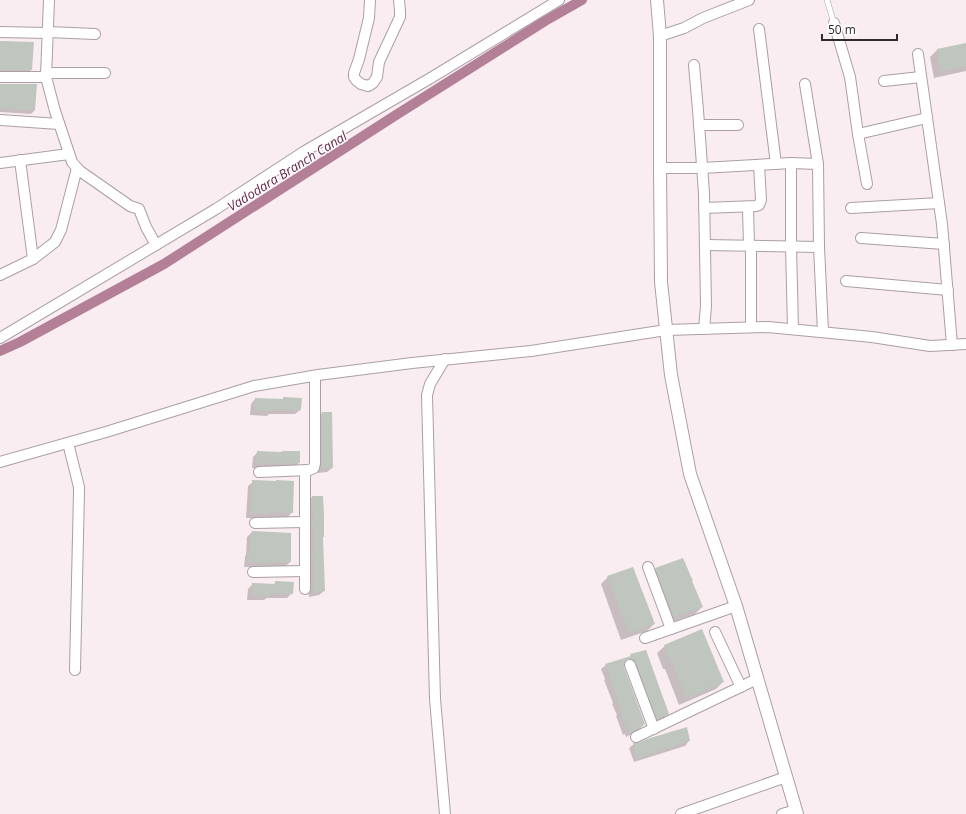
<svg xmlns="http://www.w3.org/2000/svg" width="966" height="814" font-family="'Open Sans',sans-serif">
  <rect width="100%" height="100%" fill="#f9edf2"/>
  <g fill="#0003" fill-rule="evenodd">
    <polygon points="0,41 33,43 31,70 27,74 0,74"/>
    <polygon points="966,44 966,71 934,78 930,57 937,50"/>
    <polygon points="0,84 35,110 31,114 0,112"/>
    <polygon points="284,398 300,410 295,414 269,414 267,416 250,415 251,404 255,399 282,400"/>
    <polygon points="322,413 331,413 332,468 327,472 318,473 317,418"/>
    <polygon points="258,452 281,453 282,452 299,463 294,468 252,468 253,457"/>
    <polygon points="253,482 292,512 288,517 265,517 264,518 246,518 248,486"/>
    <polygon points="312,497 322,497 322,538 324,591 319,595 309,597 308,580 307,502"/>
    <polygon points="252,532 290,562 285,567 244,567 245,556 246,555 247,537"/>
    <polygon points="656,569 691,582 702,607 695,614 666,624 648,576"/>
    <polygon points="608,577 654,624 647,631 621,640 601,584"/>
    <polygon points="276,582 292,593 287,598 267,598 264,600 247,600 248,589 253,584 273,585"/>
    <polygon points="665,646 723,682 716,689 679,705 665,669 663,669 657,653"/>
    <path d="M 646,651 L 668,714 L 663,719 L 653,724 L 626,663 L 623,663 L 623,667 L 644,724 L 637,731 L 626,737 L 625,734 L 623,735 L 616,716 L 617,715 L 612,704 L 613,703 L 604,680 L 605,679 L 601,669 L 606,665 L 629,658 L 631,655 ZM 628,658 L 632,658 L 624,663 Z"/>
    <polygon points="689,741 685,746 634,762 629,748 634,744"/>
  </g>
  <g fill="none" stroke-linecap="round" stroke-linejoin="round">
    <polyline stroke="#b48097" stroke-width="10" points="0,351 20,342 164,264 396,115 545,21 582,0"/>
  </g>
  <g fill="#bec6be">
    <polygon points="0,41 34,42 32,70 0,70"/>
    <polygon points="966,43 966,66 941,71 937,49"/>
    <polygon points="0,84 37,84 35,110 0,108"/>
    <polygon points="283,397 302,398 301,410 273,410 273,411 254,411 255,398 283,399"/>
    <polygon points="322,412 332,412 333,468 322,469"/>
    <polygon points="257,451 282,452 282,451 300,451 300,463 256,464"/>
    <polygon points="252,480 276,481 276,480 294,481 293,513 269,512 269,514 251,514"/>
    <polygon points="312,496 323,496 324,513 324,537 323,537 325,591 314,592 312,574 314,574 312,549 314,549 312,520 313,520"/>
    <polygon points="252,531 291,533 291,562 248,563 249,550 250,551"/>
    <polygon points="683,558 693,581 692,581 703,607 674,617 655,568"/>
    <polygon points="633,567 655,624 629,633 607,576"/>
    <polygon points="275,581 294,582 293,594 270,593 270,596 252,595 252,583 275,584"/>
    <polygon points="702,629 724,682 686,698 672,662 671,662 664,645"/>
    <polygon points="646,650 669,714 657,720 636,663 634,660 631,659 627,659 624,664 624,667 645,724 643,725 643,726 633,731 631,734 629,730 628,731 624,722 620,711 621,710 616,698 617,698 613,687 608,675 610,674 605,664 631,656 630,654"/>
    <polygon points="687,727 690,741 638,758 633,743 638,743 647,739"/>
  </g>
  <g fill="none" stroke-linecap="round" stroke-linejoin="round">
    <defs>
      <polyline id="service" points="827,0 834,23"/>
      <g id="minor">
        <polyline points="49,0 46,77 55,111 72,162 77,168 80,171 130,206 139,209 146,227 156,245"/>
        <polyline points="370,0 369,18 359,59 354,73 354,77 356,80 361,84 368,86 373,83 377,77 379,62 400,17 400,11 399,0"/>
        <polyline points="834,23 850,77 858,134"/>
        <polyline points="759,29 776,164"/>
        <polyline points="0,32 48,33"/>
        <polyline points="48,32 95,34"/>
        <polyline points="660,36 684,28 703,18 749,0"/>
        <polyline points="918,54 942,224 952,345"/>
        <polyline points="694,65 698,110 704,193 706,306 704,329"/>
        <polyline points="46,73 105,73"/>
        <polyline points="0,77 46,77"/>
        <polyline points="884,81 921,77"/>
        <polyline points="805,84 818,164"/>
        <polyline points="0,120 59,124"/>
        <polyline points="699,125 738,125"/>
        <polyline points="20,160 33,259"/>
        <polyline points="0,163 69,154"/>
        <polyline points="791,163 791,246 793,329"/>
        <polyline points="660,168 702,168 791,163 818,164 819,247 823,332"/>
        <polyline points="867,184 858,134 927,118"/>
        <polyline points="748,207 749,246"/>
        <polyline points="704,208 756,206 759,205 761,200 759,165"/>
        <polyline points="851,208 939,203"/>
        <polyline points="861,238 944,244"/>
        <polyline points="705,245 819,247"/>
        <polyline points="0,275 33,259 55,242 61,230 77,168"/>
        <polyline points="846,281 948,290"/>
        <polyline points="751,327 751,246"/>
        <polyline points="0,338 216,209 305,151 429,79 559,0"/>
        <polyline points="68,443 79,487 79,492 75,670"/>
        <polyline points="0,462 106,432 254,386 318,375 412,363 531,351 666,330 768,327 872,337 930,346 966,344"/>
        <polyline points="259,472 309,470 314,468 315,463 315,376"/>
        <polyline points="255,523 305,522"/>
        <polyline points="648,567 671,629"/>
        <polyline points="253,572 305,571"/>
        <polyline points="305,589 305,470"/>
        <polyline points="715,632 741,687"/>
        <polyline points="645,638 736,606"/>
        <polyline points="630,665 654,729"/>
        <polyline points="636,737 757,679"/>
        <polyline points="445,814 435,699 427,395 430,384 445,359"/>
        <polyline points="681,814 786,777"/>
        <polyline points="782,814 796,810"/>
      </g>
      <polyline id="tertiary" points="657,0 660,36 660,168 661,282 671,375 690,474 736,606 797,814"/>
    </defs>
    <use href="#service" stroke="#aa9fa4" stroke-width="6"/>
    <use href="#minor" stroke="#aa9fa4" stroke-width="12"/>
    <use href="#tertiary" stroke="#aa9fa4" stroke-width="14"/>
    <use href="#service" stroke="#fff" stroke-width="5"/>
    <use href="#minor" stroke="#fff" stroke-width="10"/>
    <use href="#tertiary" stroke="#fff" stroke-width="12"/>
  </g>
  <g text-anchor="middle" stroke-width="3" stroke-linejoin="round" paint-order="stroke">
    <g font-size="13" font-style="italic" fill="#672748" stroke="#fefefe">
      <text transform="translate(287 171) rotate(-32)" y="5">Vadodara Branch Canal</text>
    </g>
  </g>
  <path d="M822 34v6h75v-6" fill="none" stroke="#2e2a2c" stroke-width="2"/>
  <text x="828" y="34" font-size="12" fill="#2e2a2c" stroke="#fefefe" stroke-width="3" paint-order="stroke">50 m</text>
</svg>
